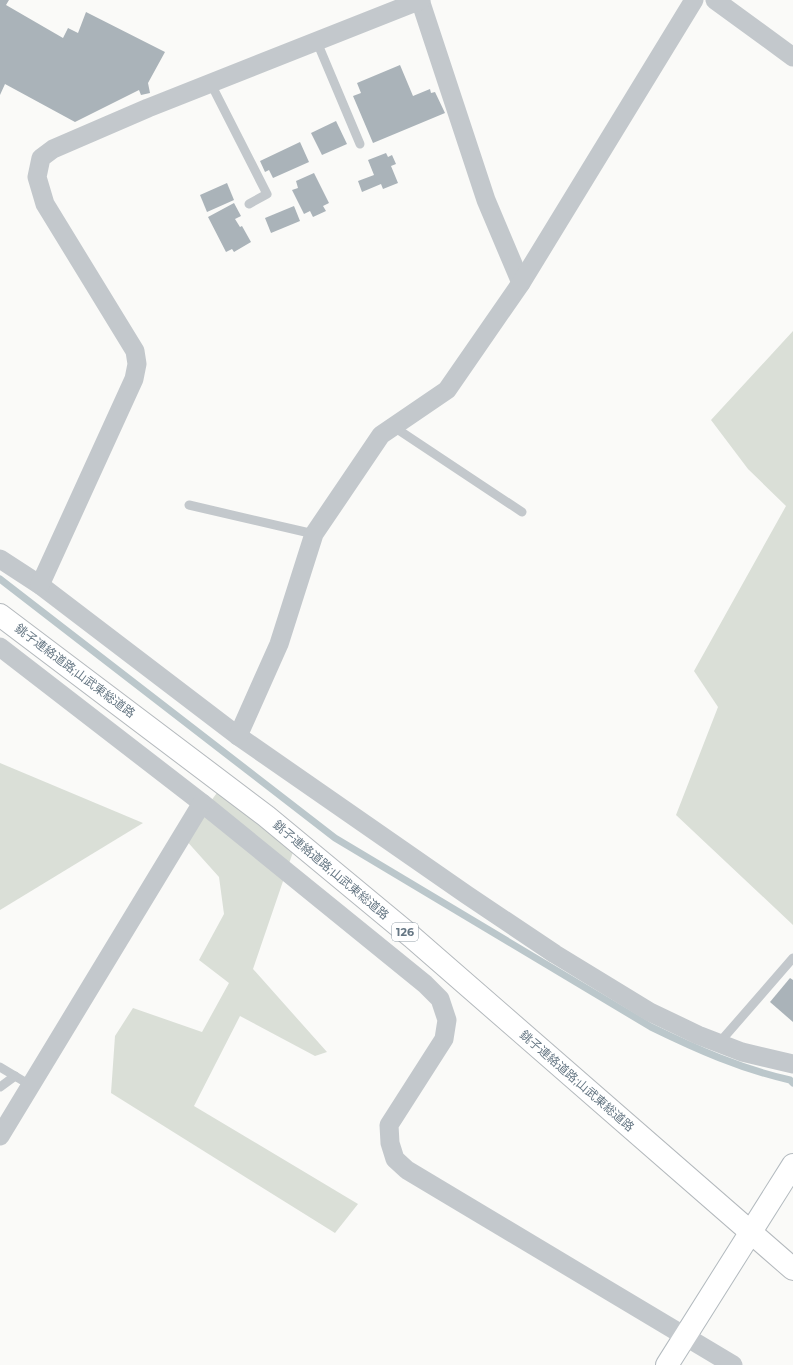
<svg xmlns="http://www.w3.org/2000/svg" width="793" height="1365" font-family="Montserrat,'Noto Sans JP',sans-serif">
  <rect width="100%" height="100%" fill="#fafaf8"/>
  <g fill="#dadfd7">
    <polygon points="793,331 793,925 676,815 718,707 694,671 786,506 748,469 711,420"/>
    <polygon points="0,763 143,823 0,910"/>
    <polygon points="219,790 293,852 253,969 327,1052 315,1056 240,1016 194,1106 358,1204 335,1233 111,1093 115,1036 133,1008 202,1032 229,983 199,960 224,914 219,877 184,838"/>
  </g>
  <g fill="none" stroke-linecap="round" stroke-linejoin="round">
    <path stroke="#bbc7cb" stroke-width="7" d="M 0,579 L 335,838 L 651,1027 C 696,1049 741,1069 790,1080 L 793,1083"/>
  </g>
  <g fill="#aab3b9">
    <polygon points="0,0 9,0 6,5 63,38 68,28 78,33 86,12 165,52 148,83 150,93 141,95 139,90 75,122 5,84 0,95"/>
    <polygon points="400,65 413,96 430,89 431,93 435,92 445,113 373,143 353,96 361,93 357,83"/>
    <polygon points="336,121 347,144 322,155 311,133"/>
    <polygon points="300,142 309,162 273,178 269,170 265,172 260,161"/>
    <polygon points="386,153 388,157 392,155 396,164 391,166 398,183 383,189 381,184 362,192 358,181 374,175 368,160"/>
    <polygon points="314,173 329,203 323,206 326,211 313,217 310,211 304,214 292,190 298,188 296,181"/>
    <polygon points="227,183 234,200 207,212 200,195"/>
    <polygon points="234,203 241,216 235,219 240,227 242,226 251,242 234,252 232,249 226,252 208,217"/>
    <polygon points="294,206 300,221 271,233 265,218"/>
    <polygon points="790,978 793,980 793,1022 770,1002"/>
  </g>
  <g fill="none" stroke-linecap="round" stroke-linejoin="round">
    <defs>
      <polyline id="secondary" points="667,1365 793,1165"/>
      <polyline id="highway" points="0,615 266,816 412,937 793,1269"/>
    </defs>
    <use href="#secondary" stroke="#b3babf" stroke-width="24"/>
    <use href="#highway" stroke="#b4b9bd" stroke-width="24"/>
    <g stroke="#c3c8cc" stroke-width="9">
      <polyline points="317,42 360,144"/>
      <polyline points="211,84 267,194 249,204"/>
      <polyline points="394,427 522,512"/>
      <polyline points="189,505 314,534"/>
      <polyline points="719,1043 793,958"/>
      <polyline points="0,1067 30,1085"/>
      <polyline points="0,1087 15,1076"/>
    </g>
    <g stroke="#c3c8cc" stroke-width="19">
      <polyline points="420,0 486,200 521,283"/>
      <polyline points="715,0 793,57"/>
      <polyline points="0,559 40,585 238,736 467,895 555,954 650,1012 698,1035 742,1052 793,1064"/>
      <polyline points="40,585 134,379 137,364 135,351 45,204 37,177 41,158 53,149 148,108 421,0"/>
      <polyline points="0,647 202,803 425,984 440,999 447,1020 444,1039 389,1125 390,1143 395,1159 407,1170 733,1365"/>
      <polyline points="238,736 279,644 314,534 381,435 447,390 521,283 694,0"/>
      <polyline points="0,1136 202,803"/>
    </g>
    <use href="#secondary" stroke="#fff" stroke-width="22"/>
    <use href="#highway" stroke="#fff" stroke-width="22"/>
  </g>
  <g text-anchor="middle" stroke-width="4" stroke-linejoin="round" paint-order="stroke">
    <rect fill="#fff" stroke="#939fa8" stroke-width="1" x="392" y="923" width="26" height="18" rx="3"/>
    <g font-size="11" font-weight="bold" fill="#657683">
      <text x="405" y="936">126</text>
    </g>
    <g font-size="12" fill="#657683" stroke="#fff">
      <text transform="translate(75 671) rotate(37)" y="4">銚子連絡道路;山武東総道路</text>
      <text transform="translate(331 870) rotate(40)" y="4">銚子連絡道路;山武東総道路</text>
      <text transform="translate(577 1081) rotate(41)" y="4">銚子連絡道路;山武東総道路</text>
    </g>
  </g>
</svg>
